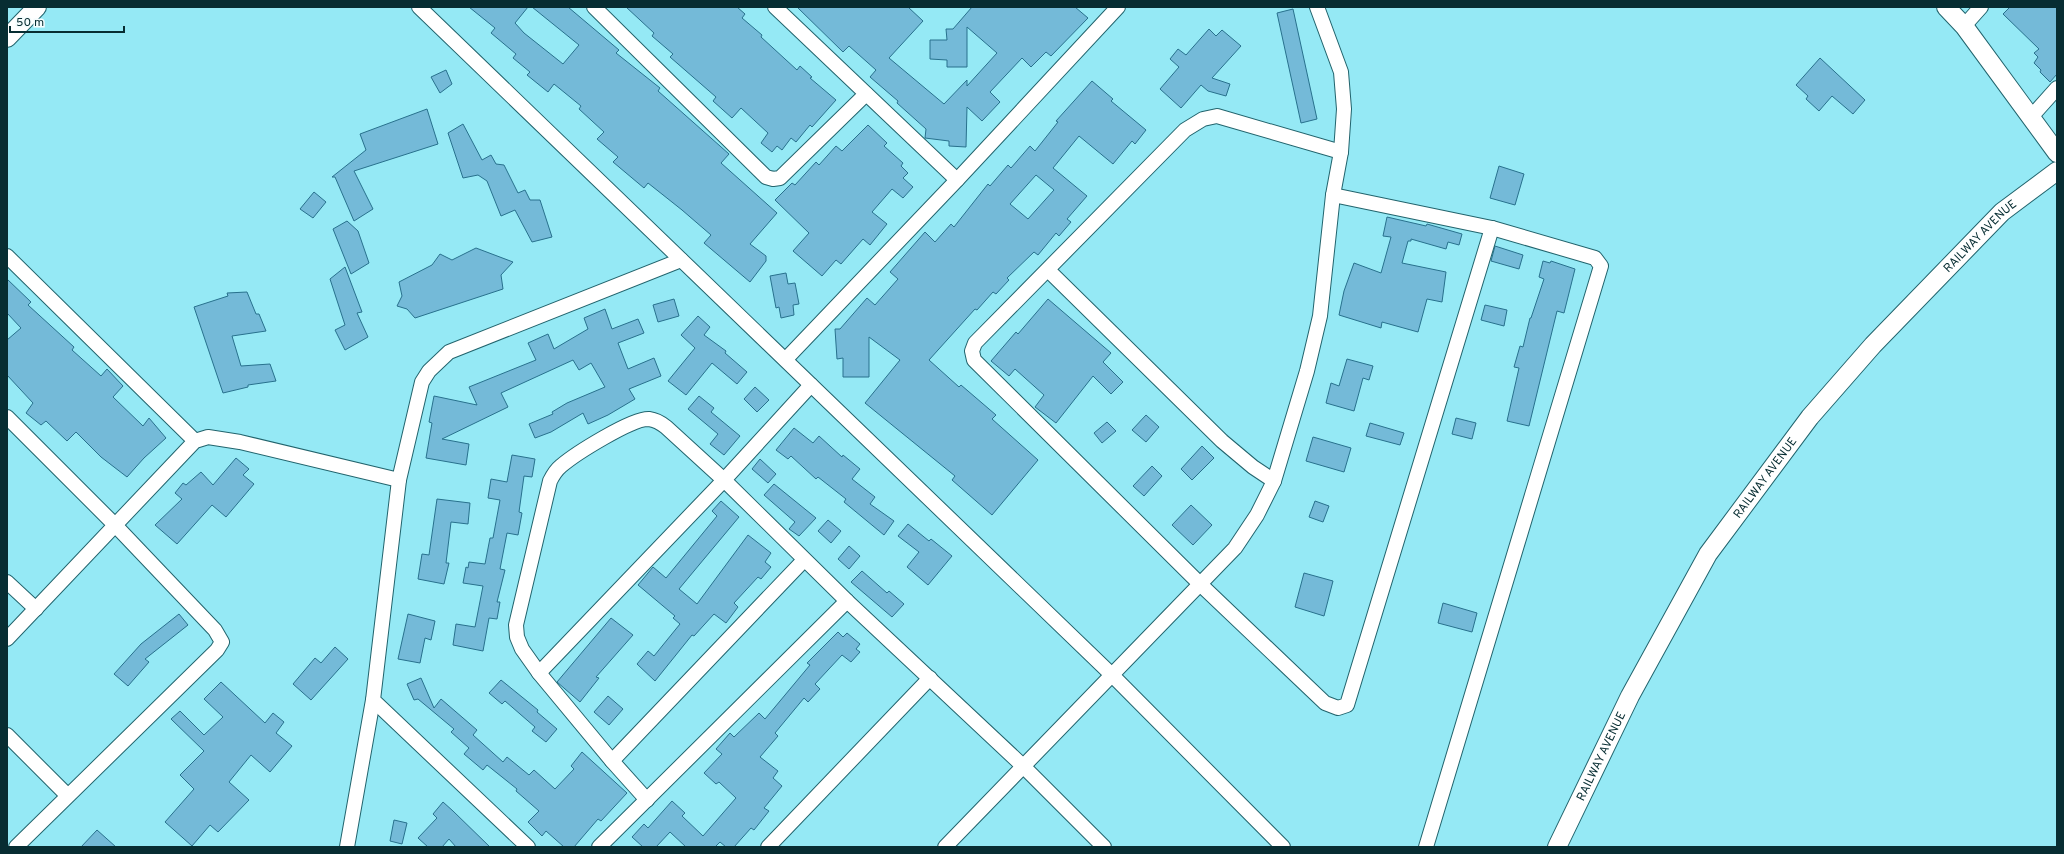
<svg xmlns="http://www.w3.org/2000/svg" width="2064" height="854" font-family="Overpass,sans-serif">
  <rect width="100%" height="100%" fill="#95e9f5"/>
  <g fill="#74bad8" stroke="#28718d" fill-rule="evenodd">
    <polygon points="469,7 528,7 515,23 524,33 563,64 579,45 532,7 568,7 619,50 616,53 660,88 658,91 729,154 721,163 777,213 750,244 766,256 766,261 750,282 704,243 711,235 682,210 648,183 644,188 613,162 618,157 597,139 604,132 579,109 581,106 554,84 548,92 527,75 530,72 513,58 516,54 491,33 495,28"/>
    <polygon points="626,7 737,7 745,14 742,18 762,35 761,37 797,70 800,66 812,77 810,78 836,100 812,127 810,125 796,142 791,138 782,150 777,146 772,152 761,143 768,133 741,108 732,118 713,101 716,97 670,57 673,54 652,36 654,33"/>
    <polygon points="797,7 908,7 923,21 889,58 944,104 967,80 967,86 997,53 967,27 967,67 947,67 947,60 930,59 930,40 947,40 946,29 953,29 972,7 1075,7 1088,18 1051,56 1046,52 1031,67 1022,58 990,92 1000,102 982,121 967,107 966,147 949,146 949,141 925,138 926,129 897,103 898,101 870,77 876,70 849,46 843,52"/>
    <polygon points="2010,7 2057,7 2057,74 2050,82 2040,72 2041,70 2034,63 2038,57 2034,53 2039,49 2003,14"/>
    <polygon points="1293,9 1317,119 1301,123 1277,13"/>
    <polygon points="1209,29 1216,36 1222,30 1241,46 1212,78 1230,84 1226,96 1208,91 1201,85 1181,108 1160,89 1179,67 1170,59 1178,49 1186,55"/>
    <polygon points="1820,58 1865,100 1853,114 1832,96 1819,111 1806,99 1808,96 1796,85"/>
    <polygon points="446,70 452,84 440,93 431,77"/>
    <path d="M 1092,81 L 1113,99 L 1111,101 L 1146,130 L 1135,144 L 1132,141 L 1113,164 L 1079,136 L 1053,168 L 1087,196 L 1067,219 L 1071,222 L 1059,236 L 1056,233 L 1038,255 L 1034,252 L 1007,278 L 1009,280 L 996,294 L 993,292 L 977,310 L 975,309 L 929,360 L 959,387 L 961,385 L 996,415 L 992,419 L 1038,460 L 992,515 L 952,480 L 955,476 L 865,403 L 900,360 L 869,337 L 869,377 L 843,377 L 843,358 L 837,359 L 835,329 L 840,329 L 867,298 L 875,305 L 898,279 L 890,272 L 925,232 L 935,242 L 951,224 L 954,227 L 988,184 L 990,186 L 1008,165 L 1011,168 L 1030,146 L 1035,151 L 1058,122 L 1056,121 ZM 1036,175 L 1054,190 L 1028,219 L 1010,204 Z"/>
    <polygon points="427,109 438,144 354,171 373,209 354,221 335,177 332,177 366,150 360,134"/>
    <polygon points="463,124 482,160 491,155 496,164 504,165 518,193 525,190 530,200 540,200 552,237 532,242 515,210 501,216 487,181 478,175 463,178 448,133"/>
    <polygon points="868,125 887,143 884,146 903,163 901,166 908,173 903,178 913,187 903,198 892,189 872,212 887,224 870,245 863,239 841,264 836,260 822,276 793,251 809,233 775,200 792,183 795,185 816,162 819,165 836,146 842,151"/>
    <polygon points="1499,166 1524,174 1515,205 1490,198"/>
    <polygon points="314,192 326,202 313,218 300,209"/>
    <polygon points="1387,217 1426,226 1427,224 1462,234 1459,245 1448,242 1446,249 1411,239 1411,241 1408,241 1402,263 1446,272 1442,302 1427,299 1418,332 1382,322 1381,328 1339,315 1344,291 1354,263 1381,273 1391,237 1383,236"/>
    <polygon points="347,221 358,231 369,263 351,274 333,229"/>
    <polygon points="1495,246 1523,255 1519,269 1491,261"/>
    <polygon points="476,248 513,262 501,275 503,289 415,318 407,309 397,306 402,296 399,282 432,265 440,254 452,260"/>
    <polygon points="1543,261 1550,263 1551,261 1575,269 1564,313 1557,311 1529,426 1507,421 1519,368 1514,367 1520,346 1523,347 1530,318 1531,318 1544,279 1539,277"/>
    <polygon points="345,267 362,312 357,313 368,337 345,350 335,330 345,325 330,279"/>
    <polygon points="786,273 788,284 795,283 799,304 793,305 794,315 781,318 779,307 776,308 770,276"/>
    <polygon points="7,279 31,302 28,305 74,347 72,350 101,376 107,369 123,386 113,397 143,426 149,418 166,438 144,458 127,477 101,457 76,432 67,441 46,421 41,425 26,413 33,403 7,375 7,340 21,328 7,313"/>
    <polygon points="247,292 256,314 259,314 266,331 232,336 241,366 270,364 276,381 248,385 248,387 223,393 194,307 228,296 227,293"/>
    <polygon points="674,299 679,316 658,322 653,305"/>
    <polygon points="1048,299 1111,353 1103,362 1123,382 1111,394 1093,376 1056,423 1035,407 1044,395 1015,369 1009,376 991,361 1016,332 1018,334"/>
    <polygon points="1485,305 1507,310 1504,326 1481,320"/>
    <polygon points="605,309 612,329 638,319 644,333 618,343 628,369 654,358 661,376 629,389 635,399 608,415 588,424 583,413 551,432 535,438 529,424 553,414 552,412 567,403 605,387 591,363 579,370 573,360 501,393 508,407 442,439 469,444 466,465 426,458 432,423 429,422 434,396 477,405 469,387 536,360 528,343 548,334 554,349 588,329 584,318"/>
    <polygon points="698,316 710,327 704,335 726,351 725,353 747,372 737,384 712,363 686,395 668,381 695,348 681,335"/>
    <polygon points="1347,359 1373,366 1369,380 1363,378 1354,411 1326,403 1331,383 1339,386"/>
    <polygon points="755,387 769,400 757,412 744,399"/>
    <polygon points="699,396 714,408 711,412 740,436 724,455 710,444 718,434 688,409"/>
    <polygon points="1146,415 1159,427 1146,442 1132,430"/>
    <polygon points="1456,418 1476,423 1472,439 1452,434"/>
    <polygon points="1107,422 1116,431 1102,443 1094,433"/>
    <polygon points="1370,423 1404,433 1400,445 1366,436"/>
    <polygon points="794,428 813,443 819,436 842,457 843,455 860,469 852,479 875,497 870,504 894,521 884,535 844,502 846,499 818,477 816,479 791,456 788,459 776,450"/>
    <polygon points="1313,437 1351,448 1344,472 1306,461"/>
    <polygon points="1202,446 1214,458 1192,480 1181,469"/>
    <polygon points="512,455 535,459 532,477 524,476 519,512 522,513 518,535 507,533 500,569 505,570 497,602 500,602 497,619 489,618 483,651 453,645 456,624 475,627 483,586 463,583 466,567 468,568 469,562 485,564 490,538 493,538 500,500 488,498 491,479 507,482"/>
    <polygon points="236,458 249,469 243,475 254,484 226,517 212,505 177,544 155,525 182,499 175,493 183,483 186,485 201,472 213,485"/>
    <polygon points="760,459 776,474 768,483 752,469"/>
    <polygon points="1152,466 1162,476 1144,496 1133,486"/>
    <polygon points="774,484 816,518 799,536 789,529 795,522 764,495"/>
    <polygon points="437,499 470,503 468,524 451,522 446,563 449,563 444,584 418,579 422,554 429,555"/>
    <polygon points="721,501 739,517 679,589 697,604 748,535 771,553 765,562 771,567 761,579 758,577 734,603 738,607 726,623 714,614 694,636 692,635 655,681 637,664 648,651 654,656 680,624 673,618 675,616 638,585 653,567 666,578 717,516 712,511"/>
    <polygon points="1315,501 1329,506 1323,522 1309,517"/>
    <polygon points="1191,505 1212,525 1193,545 1172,525"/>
    <polygon points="828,520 841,531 831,543 818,531"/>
    <polygon points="908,524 929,541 931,539 952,556 928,585 907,567 919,552 898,536"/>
    <polygon points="849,546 860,556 849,569 838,559"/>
    <polygon points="862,571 887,593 889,591 904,604 892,617 851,582"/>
    <polygon points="1304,573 1333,581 1324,616 1295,607"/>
    <polygon points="1443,603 1477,613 1472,632 1438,623"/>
    <polygon points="179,614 188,625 145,659 149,662 128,686 114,674 141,644"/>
    <polygon points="408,614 435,621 431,640 425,638 420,663 398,659"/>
    <polygon points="611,618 633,635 596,677 599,678 580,702 557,682"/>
    <polygon points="838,632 843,637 847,633 860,644 856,649 860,652 851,662 842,655 815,684 820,689 808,702 804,698 775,733 778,736 760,757 778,771 773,778 782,786 764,808 769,811 754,830 751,828 734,847 726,847 720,842 715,847 686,847 670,832 656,847 643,847 632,837 644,824 648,828 672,801 685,813 682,816 703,836 736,798 719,782 716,784 704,773 722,754 716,749 730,733 734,737 759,713 765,719 810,665 807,663"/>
    <polygon points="335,647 348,659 311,700 293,684 315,658 321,663"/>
    <polygon points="421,678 434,708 441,699 477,730 473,735 503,762 507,757 529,775 534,770 555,789 574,769 571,766 582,752 627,793 601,821 598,819 574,847 564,847 546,831 542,836 528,822 539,811 516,791 517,789 487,765 483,770 464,754 469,748 451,732 454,729 418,699 414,700 407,684"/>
    <polygon points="501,680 538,710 537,712 557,729 546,742 532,731 535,727 505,701 502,704 489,693"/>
    <polygon points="221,682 265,723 273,713 284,722 276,733 292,746 270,772 251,755 229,782 249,800 218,832 210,825 192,846 165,822 194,789 180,775 204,751 171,719 180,711 204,735 223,717 204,699"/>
    <polygon points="608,696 623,709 609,725 594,712"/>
    <polygon points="443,802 453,811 490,847 456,847 449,839 442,847 428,847 418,838 437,818 433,814"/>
    <polygon points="394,820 407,823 402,844 390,841"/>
    <polygon points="97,830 116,847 81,847"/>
  </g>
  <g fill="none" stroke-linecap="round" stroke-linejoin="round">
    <defs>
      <g id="minor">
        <polyline points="419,7 1113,676 1283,847"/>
        <polyline points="594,7 766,177 773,179 780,178 866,94"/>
        <polyline points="775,7 957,180"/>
        <polyline points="1964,26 1981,7"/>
        <polyline points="2031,117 2057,88"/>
        <polyline points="1341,152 1217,116 1203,119 1185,130 975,343 972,351 974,360 1200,584 1325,703 1338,708 1347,705 1492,228"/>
        <polyline points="1333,195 1492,228 1595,258 1601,266 1426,847"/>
        <polyline points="7,256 195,441"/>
        <polyline points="1048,270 1222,441 1253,467 1274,481"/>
        <polyline points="786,359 957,180 1118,7"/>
        <polyline points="7,417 115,525 215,630 222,642 217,650 16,847"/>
        <polyline points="7,582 36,609"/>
        <polyline points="7,639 195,441 208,437 240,442 399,480"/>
        <polyline points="539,673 724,480 811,385"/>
        <polyline points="7,735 67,795"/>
        <polyline points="612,761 804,560"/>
        <path d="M 647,800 L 612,761 L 539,673 L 522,649 L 517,637 L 516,625 L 550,481 C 553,475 556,470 561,466 C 575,454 632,418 649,419 C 656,420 661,423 666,427 L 724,480 L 847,601 L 1023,766 L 1104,847"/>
        <polyline points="347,847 373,700"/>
        <polyline points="528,847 373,700 399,480 422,382 429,371 449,352 681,260"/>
        <polyline points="599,847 847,601"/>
        <polyline points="768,847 930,678"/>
        <polyline points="945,847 1235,548 1257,515 1274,481 1307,371 1320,316 1333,195 1341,152 1344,109 1341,72 1317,7"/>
      </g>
      <g id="tertiary">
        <polyline points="1946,7 1964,26 2057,153"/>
        <polyline points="7,38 37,7"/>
        <path id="s1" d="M 1557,847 L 1630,696 L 1708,554 L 1810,417 L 1873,345 L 2002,212 L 2057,171"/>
      </g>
    </defs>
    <use href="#minor" stroke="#22646d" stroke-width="16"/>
    <use href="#tertiary" stroke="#22646d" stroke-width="20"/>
    <use href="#minor" stroke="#fff" stroke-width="14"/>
    <use href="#tertiary" stroke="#fff" stroke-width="18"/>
  </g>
  <g text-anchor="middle" stroke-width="3.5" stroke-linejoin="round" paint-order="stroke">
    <g font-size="12" fill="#072d32" stroke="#f4fcfd">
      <text dy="4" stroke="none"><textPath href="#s1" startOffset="749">RAILWAY AVENUE</textPath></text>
      <text dy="4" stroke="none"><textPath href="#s1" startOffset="425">RAILWAY AVENUE</textPath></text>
      <text dy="4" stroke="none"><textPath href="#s1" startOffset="101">RAILWAY AVENUE</textPath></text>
    </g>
  </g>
  <rect width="2064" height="854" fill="none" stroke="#072d32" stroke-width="16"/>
  <path d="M10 26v6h114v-6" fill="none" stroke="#072d32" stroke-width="2"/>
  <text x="16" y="26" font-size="12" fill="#072d32" stroke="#f4fcfd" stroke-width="3" paint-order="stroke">50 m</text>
</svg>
